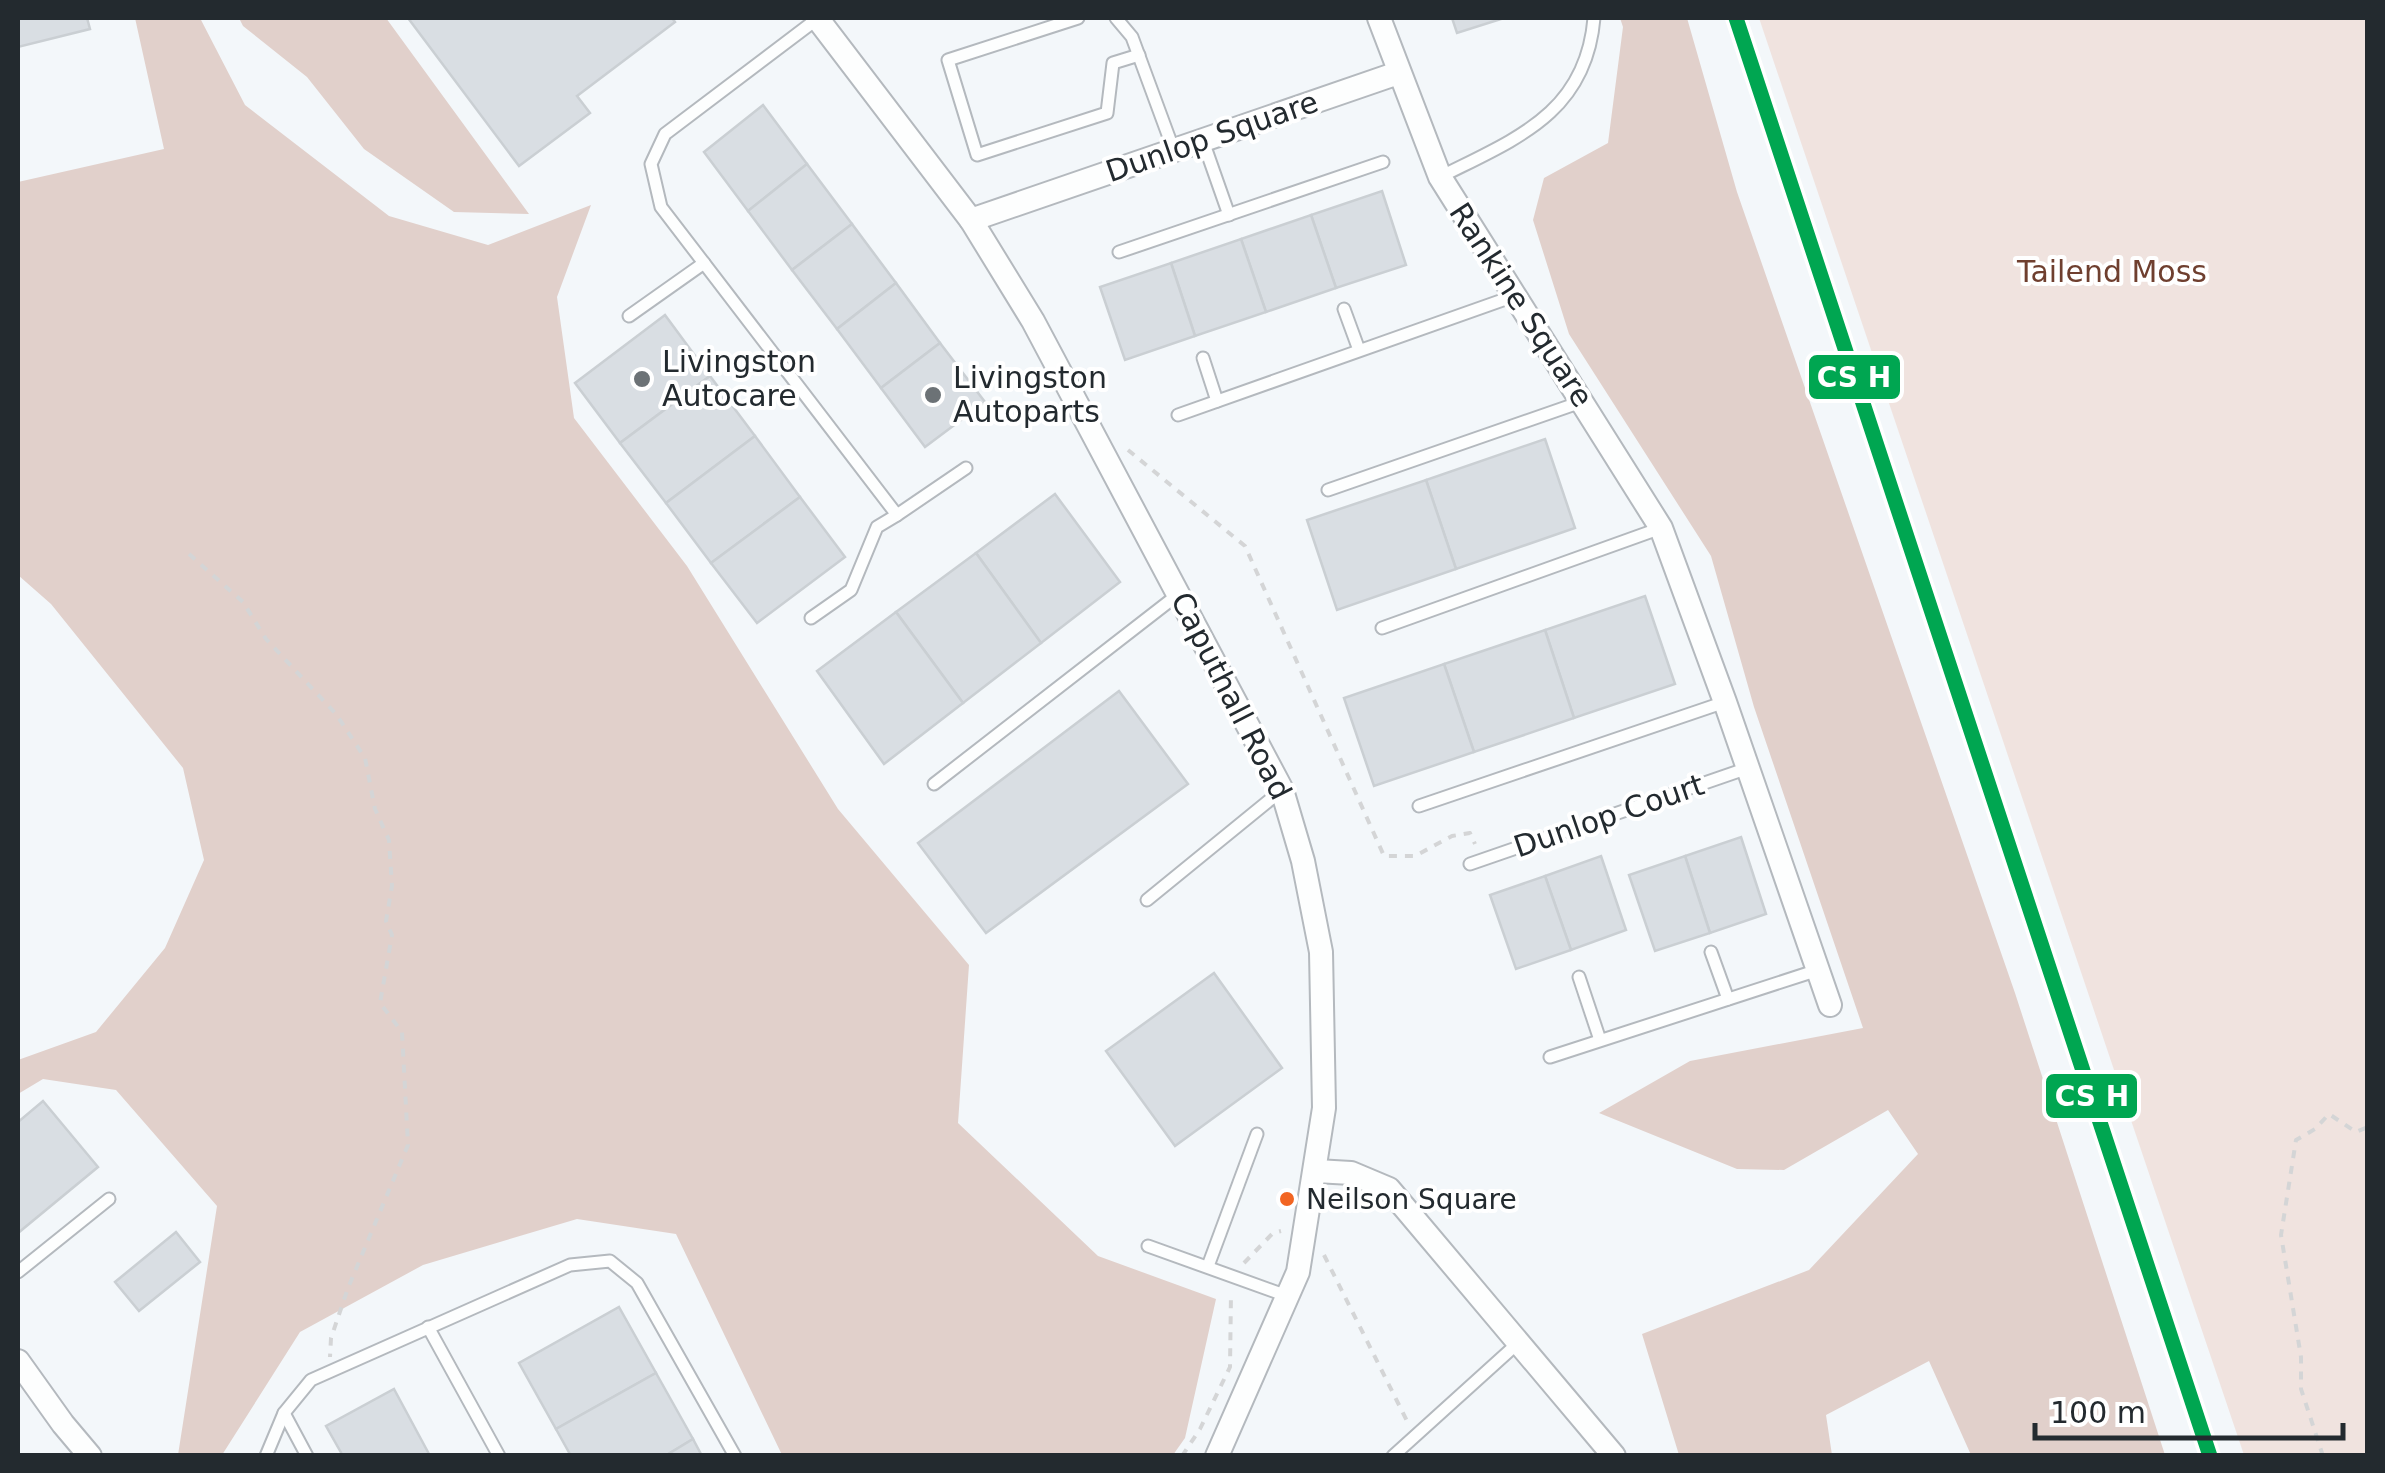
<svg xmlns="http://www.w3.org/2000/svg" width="2385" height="1473" font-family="'DejaVu Sans',sans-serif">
  <rect width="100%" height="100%" fill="#f3f7fa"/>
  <polygon fill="#f0e3df" points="1759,18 2367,18 2367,1455 2244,1455"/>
  <g fill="#e1d0cb">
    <polygon points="135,18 200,18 245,105 389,216 488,245 591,205 557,297 574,418 687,566 838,809 969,965 958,1123 1098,1256 1216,1299 1185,1438 1173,1455 782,1455 676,1234 577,1219 423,1265 300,1332 222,1455 178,1455 217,1206 116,1090 43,1079 18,1094 18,1060 96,1032 165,948 204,860 183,768 51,604 18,575 18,182 164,149"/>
    <polygon points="239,18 386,18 529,214 454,212 364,149 307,77 243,26"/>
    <polygon points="1620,18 1687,18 1737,192 2015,993 2165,1455 1971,1455 1929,1361 1826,1415 1832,1455 1679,1455 1642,1334 1809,1270 1918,1154 1888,1110 1784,1170 1737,1169 1599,1113 1690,1061 1863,1028 1754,707 1711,556 1569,334 1533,220 1544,178 1608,143 1623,27"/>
  </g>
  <g fill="#d9dee3" stroke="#cacfd3" stroke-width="2.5">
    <polygon points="18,18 87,18 90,29 18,47"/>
    <polygon points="408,18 672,18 675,22 577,96 590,113 519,166"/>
    <polygon points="1452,18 1504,18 1457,33"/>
    <polygon points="763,105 807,164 748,211 704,152"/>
    <polygon points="807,164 852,224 792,270 748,211"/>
    <polygon points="1382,191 1406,265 1336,288 1311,215"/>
    <polygon points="1311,215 1336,288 1266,312 1241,239"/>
    <polygon points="852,224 896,283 837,329 792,270"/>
    <polygon points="1241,239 1266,312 1195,336 1171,263"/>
    <polygon points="1171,263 1195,336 1125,360 1100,287"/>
    <polygon points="896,283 940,343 881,388 837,329"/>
    <polygon points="665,315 710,376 620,443 575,383"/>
    <polygon points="940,343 985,402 925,447 881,388"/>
    <polygon points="710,376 755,436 666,503 620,443"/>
    <polygon points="755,436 800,497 711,563 666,503"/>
    <polygon points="1545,439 1575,528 1456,569 1426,480"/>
    <polygon points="1426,480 1456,569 1337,610 1307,520"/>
    <polygon points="1055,494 1120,582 1041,643 976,553"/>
    <polygon points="800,497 845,557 757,623 711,563"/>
    <polygon points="976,553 1041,643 963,703 896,612"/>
    <polygon points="1645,596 1675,684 1574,718 1545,630"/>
    <polygon points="896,612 963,703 884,764 817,671"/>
    <polygon points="1545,630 1574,718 1474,752 1444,664"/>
    <polygon points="1444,664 1474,752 1374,786 1344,698"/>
    <polygon points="1119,691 1188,784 986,933 918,843"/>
    <polygon points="1741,837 1766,914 1710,933 1685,856"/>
    <polygon points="1601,856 1626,930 1571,950 1545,876"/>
    <polygon points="1685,856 1710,933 1655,951 1629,875"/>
    <polygon points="1545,876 1571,950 1516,969 1490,895"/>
    <polygon points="1214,973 1282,1068 1175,1146 1106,1051"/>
    <polygon points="43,1101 98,1167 18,1233 18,1122"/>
    <polygon points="176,1232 200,1262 139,1311 115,1282"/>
    <polygon points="619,1307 656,1373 556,1429 519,1363"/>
    <polygon points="656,1373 693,1439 665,1456 571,1456 556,1429"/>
    <polygon points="394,1389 429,1454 343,1456 326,1426"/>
    <polygon points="693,1439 702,1456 665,1456"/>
  </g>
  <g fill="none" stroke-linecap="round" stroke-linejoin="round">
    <defs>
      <g id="lane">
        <polyline points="1078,18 948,60 977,155 1107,113 1113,63 1139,55"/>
        <polyline points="1116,18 1132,37 1174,151"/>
        <polyline points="1203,141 1229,215"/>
        <path d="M 1440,177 C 1515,139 1586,114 1594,18"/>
        <polyline points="1119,252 1383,162"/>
        <polyline points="1344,309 1359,350"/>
        <polyline points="629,316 704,263"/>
        <polyline points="1203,358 1217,401"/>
        <polyline points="1178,415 1517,295"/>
        <polyline points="1328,490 1584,401"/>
        <polyline points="897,515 966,468"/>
        <polyline points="811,618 851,590 877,527 897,515 661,207 651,164 665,134 817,19"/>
        <polyline points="1382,628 1661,528"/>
        <polyline points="934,784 1180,593"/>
        <polyline points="1419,806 1725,702"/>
        <polyline points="1470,864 1748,768"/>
        <polyline points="1147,900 1282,790"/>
        <polyline points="1711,952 1728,999"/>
        <polyline points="1579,977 1600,1040"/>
        <polyline points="1550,1057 1818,970"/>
        <polyline points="1148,1246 1287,1296"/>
        <polyline points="1208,1266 1257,1134"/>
        <polyline points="18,1272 109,1199"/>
        <polyline points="428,1327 499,1456"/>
        <polyline points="284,1413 307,1456"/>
        <polyline points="266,1456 284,1413 311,1380 570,1265 610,1261 637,1283 735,1456"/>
        <polyline points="1393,1456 1518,1343"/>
      </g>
      <g id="street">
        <polyline points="817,18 971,220 1033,321 1282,790 1303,861 1321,952 1324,1108 1298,1272 1217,1456"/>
        <polyline points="1379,18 1440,177 1661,528 1725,702 1830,1005"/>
        <polyline points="971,220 1398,73"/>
        <polyline points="1316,1171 1351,1173 1389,1189 1614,1456"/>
        <polyline points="18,1361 63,1424 90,1456"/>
      </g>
    </defs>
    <use href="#lane" stroke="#b4b9be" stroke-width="15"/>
    <use href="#street" stroke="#b4b9be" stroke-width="26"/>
    <g stroke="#d4d5d6" stroke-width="4" stroke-dasharray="8 8" stroke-linecap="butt">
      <polyline points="1128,450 1245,546 1384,856 1415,856 1452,836 1470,833 1475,844"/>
      <polyline points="189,554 243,602 266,639 336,714 365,758 375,809 389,840 392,886 386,921 392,935 380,1003 402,1032 408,1145 348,1288 331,1338 330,1357"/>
      <polyline points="1324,1255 1407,1421"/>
      <polyline points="1244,1263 1273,1233 1281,1231"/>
      <polyline points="1182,1456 1200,1429 1230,1367 1231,1293"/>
      <polyline points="2323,1456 2301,1389 2301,1357 2281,1235 2296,1140 2315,1129 2329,1114 2356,1132 2368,1127"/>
    </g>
    <use href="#lane" stroke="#fdfefe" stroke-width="11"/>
    <use href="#street" stroke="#fdfefe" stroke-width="22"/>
    <defs>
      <polyline id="rail-1" points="1736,18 2210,1456"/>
    </defs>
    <use href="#rail-1" stroke="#fff" stroke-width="22"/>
    <use href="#rail-1" stroke="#00a651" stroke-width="15"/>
  </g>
  <g fill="#6c7276" stroke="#fff" stroke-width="4">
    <circle cx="642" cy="379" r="10"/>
    <circle cx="933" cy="395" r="10"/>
  </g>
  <circle fill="#f26522" stroke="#fff" stroke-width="4" cx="1287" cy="1199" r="9"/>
  <g text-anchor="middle" stroke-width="8" stroke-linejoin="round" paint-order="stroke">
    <g font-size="28" fill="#232a2f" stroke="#fff" text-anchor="start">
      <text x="1306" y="1209">Neilson Square</text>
    </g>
    <g font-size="30" fill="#232a2f" stroke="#fff">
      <text transform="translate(1212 137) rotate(-19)" y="10">Dunlop Square</text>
      <text transform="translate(1521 305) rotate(57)" y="10">Rankine Square</text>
      <text transform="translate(1231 696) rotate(63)" y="10">Caputhall Road</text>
      <text transform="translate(1609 816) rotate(-19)" y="10">Dunlop Court</text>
    </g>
    <g font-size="30" fill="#6f3f2f" stroke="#fff">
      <text x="2112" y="282">Tailend Moss</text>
    </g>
    <g font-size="30" fill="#232a2f" stroke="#fff" text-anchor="start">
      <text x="662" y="372">Livingston<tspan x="662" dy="34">Autocare</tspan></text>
      <text x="953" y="388">Livingston<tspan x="953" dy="34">Autoparts</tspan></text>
    </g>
  </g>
  <g stroke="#fff" stroke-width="4">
    <rect x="1807" y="353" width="95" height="48" rx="10" fill="#00a651"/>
    <rect x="2044" y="1072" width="95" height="48" rx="10" fill="#00a651"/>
  </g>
  <g font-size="28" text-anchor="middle" font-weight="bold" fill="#fff">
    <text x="1854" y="387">CS H</text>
    <text x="2092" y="1106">CS H</text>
  </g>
  <rect width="2385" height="1473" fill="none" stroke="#232a2f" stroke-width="40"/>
  <path d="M2035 1423v15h308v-15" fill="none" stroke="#232a2f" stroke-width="5"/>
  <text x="2050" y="1423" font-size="30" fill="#232a2f" stroke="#ffffff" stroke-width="8" paint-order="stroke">100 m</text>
</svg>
